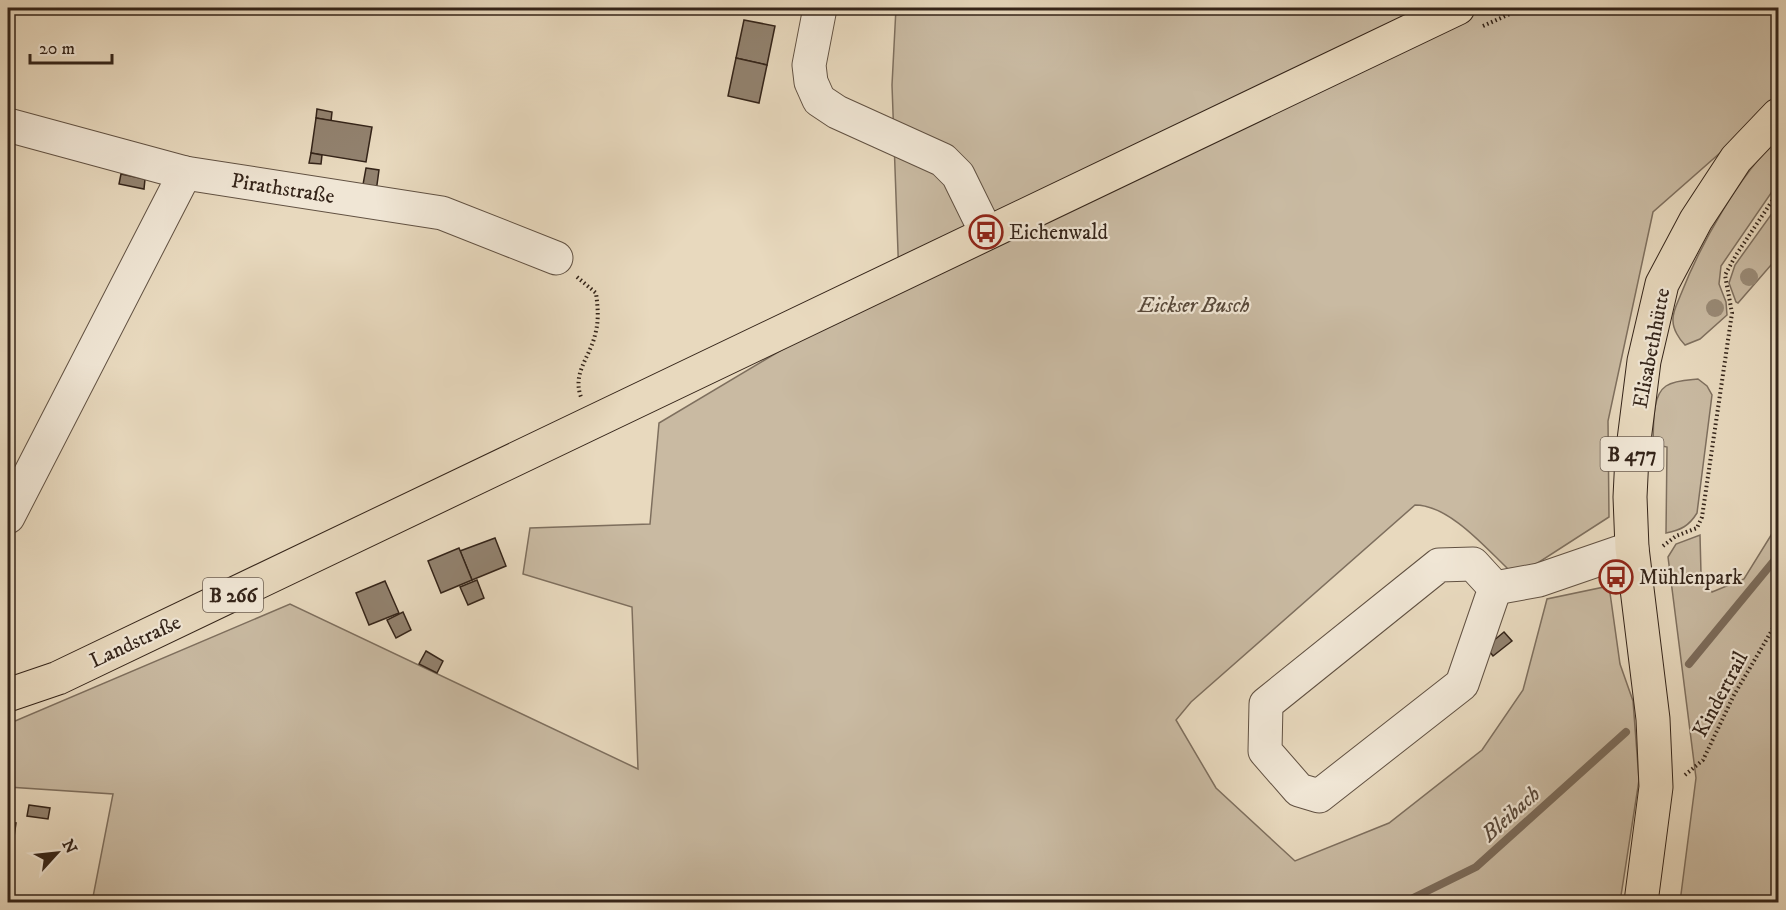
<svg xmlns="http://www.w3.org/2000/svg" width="1786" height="910" font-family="'IM FELL DW Pica',serif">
  <rect width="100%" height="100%" fill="#e8d9be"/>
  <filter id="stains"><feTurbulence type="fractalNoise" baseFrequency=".00333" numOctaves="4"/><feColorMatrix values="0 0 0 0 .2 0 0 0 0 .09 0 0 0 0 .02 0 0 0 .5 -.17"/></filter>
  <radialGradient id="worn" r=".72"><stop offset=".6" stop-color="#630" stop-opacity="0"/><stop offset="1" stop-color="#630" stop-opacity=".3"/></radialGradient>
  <g fill="#c9baa2" stroke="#7e6f5e" stroke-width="1.5">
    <path d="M 896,8 L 1778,8 L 1778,102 L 1653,212 L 1608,421 L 1609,517 L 1533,566 L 1508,569 C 1485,547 1449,505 1415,505 L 1191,702 L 1176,720 L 1216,788 L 1295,861 L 1389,823 L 1482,750 L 1523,690 L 1547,599 L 1609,586 L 1620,664 L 1633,701 L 1639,780 L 1620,902 L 92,902 L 113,794 L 8,787 L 8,724 L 290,604 L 638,769 L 632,607 L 523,574 L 530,528 L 650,524 L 659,423 L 899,280 L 892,85 Z"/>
    <path d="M 1778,138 L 1778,183 L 1721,266 L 1719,284 L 1726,302 L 1727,315 L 1700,339 L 1685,345 C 1679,339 1673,329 1673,321 C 1672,312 1678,302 1681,294 C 1701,243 1739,176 1778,138 Z"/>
    <polygon points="1778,205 1778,257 1738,303 1736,302 1729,283 1735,265"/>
    <path d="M 1698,379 L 1707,386 L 1712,395 L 1697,513 C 1689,526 1681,530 1666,533 L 1667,447 L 1653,444 C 1654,428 1651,396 1666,386 C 1675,380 1688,380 1698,379 Z"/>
    <polygon points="1778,524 1778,902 1680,902 1696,778 1668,557 1676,544 1700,535 1701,573 1712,592 1744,579"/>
  </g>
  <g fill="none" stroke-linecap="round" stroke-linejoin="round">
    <g stroke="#7b6b5a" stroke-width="8">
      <polyline points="1689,664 1778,556"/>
      <polyline points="1405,902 1476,867 1626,732"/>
    </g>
  </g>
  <g fill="#92826f" stroke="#342419" stroke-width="1.5">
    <polygon points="744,20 775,26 767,65 736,58"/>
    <polygon points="736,58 767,65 759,103 728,96"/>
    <polygon points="317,109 332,112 331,121 316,118"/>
    <polygon points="316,118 372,127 366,162 311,153"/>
    <polygon points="311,153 322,155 321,164 309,163"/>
    <polygon points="366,168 379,170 376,192 362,190"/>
    <polygon points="121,174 145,179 144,189 119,184"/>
    <polygon points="495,538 506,566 472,580 460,551"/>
    <polygon points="459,548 472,580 441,593 428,561"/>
    <polygon points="477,580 484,598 468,605 460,587"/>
    <polygon points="385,581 399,613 369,625 356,593"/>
    <polygon points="403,612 411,630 396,638 387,620"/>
    <polygon points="1504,632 1512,641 1493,656 1486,647"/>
    <polygon points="426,651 443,661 437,673 419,664"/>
    <polygon points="29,805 50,808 48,819 27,816"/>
    <polygon points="8,822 16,823 8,879"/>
  </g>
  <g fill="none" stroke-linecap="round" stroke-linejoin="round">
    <defs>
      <g id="minor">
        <polyline points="820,8 809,65 811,82 819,100 837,112 943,160 958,175 986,232"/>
        <polyline points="8,125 185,173 442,213 556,258"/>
        <polyline points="8,517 185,173"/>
        <polygon points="1473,564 1495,588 1462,684 1319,796 1299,790 1265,751 1266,704 1439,565"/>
        <polyline points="1495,588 1539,580 1632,548"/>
      </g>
      <g id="major">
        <polyline points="8,695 58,678 1458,8"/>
        <polyline points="1641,902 1656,787 1653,719 1632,548 1630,497 1632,456 1644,361 1662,284 1696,220 1736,159 1778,115"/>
      </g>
    </defs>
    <use href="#minor" stroke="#615142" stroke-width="35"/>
    <use href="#major" stroke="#342419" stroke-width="35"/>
    <g stroke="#342419" stroke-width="4" stroke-dasharray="1.5 3" stroke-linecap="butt">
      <polyline points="1483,26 1523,8"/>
      <path d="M 577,277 L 596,293 C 598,308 599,321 595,335 C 590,357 572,373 581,397"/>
      <polyline points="1663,546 1676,536 1697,528 1702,517 1732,313 1725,275 1736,255 1778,192"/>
      <polyline points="1685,775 1703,760 1734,695 1778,620"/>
    </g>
    <use href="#minor" stroke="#f0e6d5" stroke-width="33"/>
    <use href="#major" stroke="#e8d9be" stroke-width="33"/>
  </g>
  <g fill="#998a76">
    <circle cx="1749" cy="277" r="9"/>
    <circle cx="1715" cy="308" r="9"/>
  </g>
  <defs>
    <symbol id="bus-ring" viewBox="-11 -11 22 22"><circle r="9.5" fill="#f0e6d5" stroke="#8f2418" stroke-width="1.5"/><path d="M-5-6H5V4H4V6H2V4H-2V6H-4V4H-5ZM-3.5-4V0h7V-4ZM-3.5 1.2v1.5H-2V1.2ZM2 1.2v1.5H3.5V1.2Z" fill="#8f2418"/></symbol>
  </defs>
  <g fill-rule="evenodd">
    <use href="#bus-ring" x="967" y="213" width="38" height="38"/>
    <use href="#bus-ring" x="1597" y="558" width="38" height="38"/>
  </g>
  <g text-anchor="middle" stroke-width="4.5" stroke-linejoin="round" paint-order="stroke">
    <g fill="#f0e6d5" stroke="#6c5e51" stroke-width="1.5">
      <rect x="1600.5" y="437" width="63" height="34" rx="4.5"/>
      <rect x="203" y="578" width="60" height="34" rx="4.5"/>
    </g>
    <g font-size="20" font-weight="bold" fill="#342419">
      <text x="1632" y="461">B 477</text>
      <text x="233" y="602">B 266</text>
    </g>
    <g font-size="21" fill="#342419" stroke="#f0e6d5">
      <text transform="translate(283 188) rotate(9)" y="7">Pirathstraße</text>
      <text transform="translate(1651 348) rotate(-79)" y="7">Elisabethhütte</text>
      <text transform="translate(135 641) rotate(-25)" y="7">Landstraße</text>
      <text transform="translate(1720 694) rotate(-62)" y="7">Kindertrail</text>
    </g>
    <g font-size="21" fill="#342419" stroke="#f0e6d5" text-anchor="start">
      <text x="1009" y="239">Eichenwald</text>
      <text x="1639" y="584">Mühlenpark</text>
    </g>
    <g font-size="21" font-style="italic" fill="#594a3b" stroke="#f0e6d5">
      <text x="1194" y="312">Eickser Busch</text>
    </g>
    <g font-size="22" font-style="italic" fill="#58483a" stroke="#f0e6d5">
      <text transform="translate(1510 813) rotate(-42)" y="8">Bleibach</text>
    </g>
  </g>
  <rect width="1786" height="910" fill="none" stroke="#e8d9be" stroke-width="30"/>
  <rect x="9" y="9" width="1768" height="892" fill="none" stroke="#342419" stroke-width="3"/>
  <rect x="15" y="15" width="1756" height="880" fill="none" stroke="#342419" stroke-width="1.5"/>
  <g transform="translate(57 853) rotate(63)" stroke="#f0e6d5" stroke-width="4.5" paint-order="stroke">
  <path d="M0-4.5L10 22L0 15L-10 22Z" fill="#342419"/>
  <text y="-9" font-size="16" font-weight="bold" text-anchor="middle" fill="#342419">N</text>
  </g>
  <path d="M30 54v9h82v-9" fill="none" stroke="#342419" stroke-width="3"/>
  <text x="39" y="54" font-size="18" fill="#342419" stroke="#f0e6d5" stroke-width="4.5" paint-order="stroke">20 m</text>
  <rect width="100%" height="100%" filter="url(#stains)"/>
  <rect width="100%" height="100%" fill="url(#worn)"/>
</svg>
